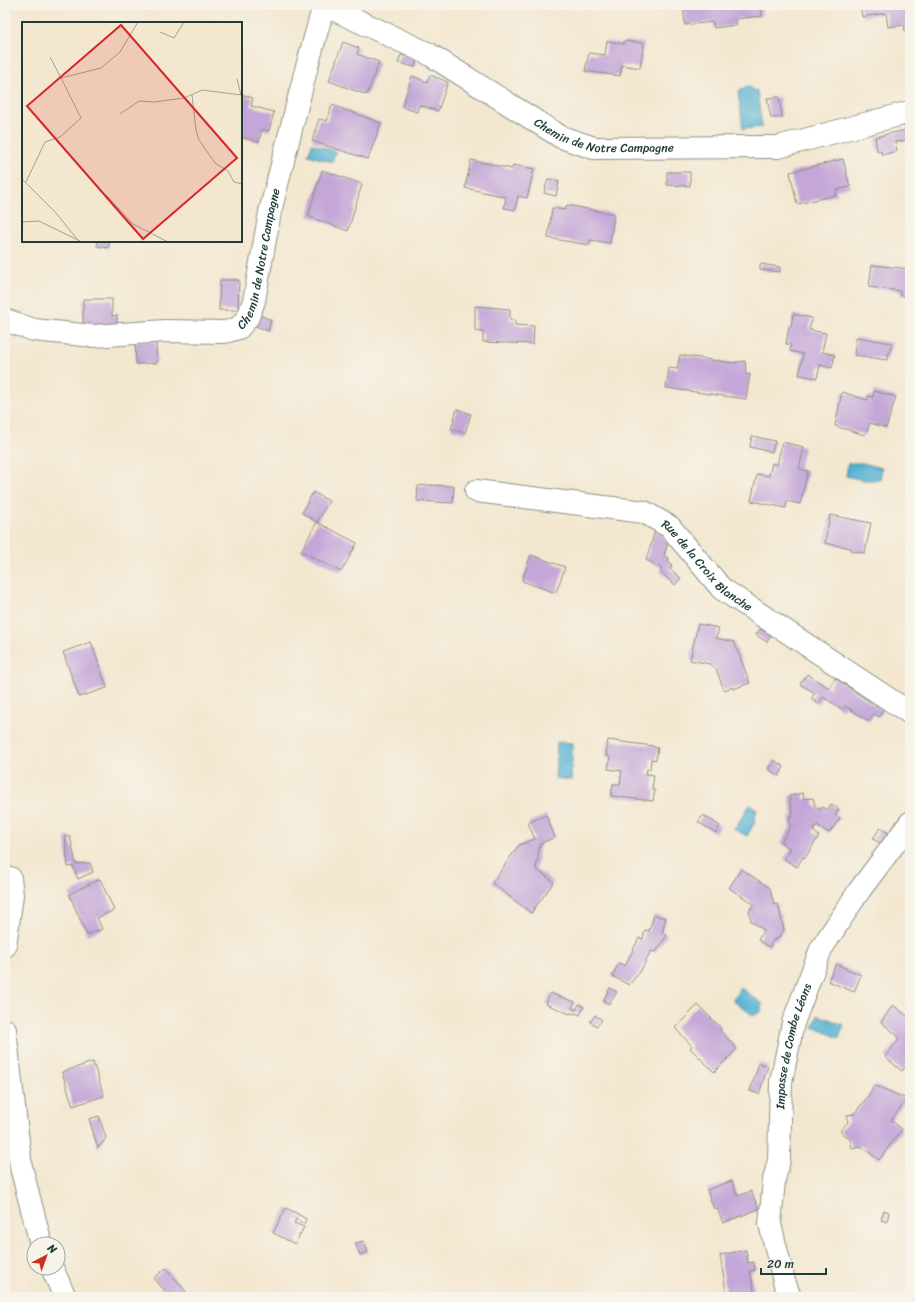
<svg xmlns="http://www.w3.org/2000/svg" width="915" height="1302" font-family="Sriracha,sans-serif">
  <rect width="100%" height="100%" fill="#f7f3e8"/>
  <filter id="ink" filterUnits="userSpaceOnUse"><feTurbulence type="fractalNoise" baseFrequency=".025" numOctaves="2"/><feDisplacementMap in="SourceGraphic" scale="8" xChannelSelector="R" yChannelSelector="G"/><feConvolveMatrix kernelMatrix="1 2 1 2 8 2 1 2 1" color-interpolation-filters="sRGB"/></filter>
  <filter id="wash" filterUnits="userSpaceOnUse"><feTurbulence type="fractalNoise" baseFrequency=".012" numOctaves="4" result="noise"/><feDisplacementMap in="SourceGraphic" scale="16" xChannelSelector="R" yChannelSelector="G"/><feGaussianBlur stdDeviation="0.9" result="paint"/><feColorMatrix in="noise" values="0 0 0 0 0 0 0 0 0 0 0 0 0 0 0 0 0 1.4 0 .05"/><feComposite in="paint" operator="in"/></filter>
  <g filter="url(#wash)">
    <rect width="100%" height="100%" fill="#f3e7d0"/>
    <g fill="#54b2d3" stroke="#3a7884">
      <polygon points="747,86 750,86 754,91 757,90 762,127 743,129 738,92 741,91 743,88"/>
      <polygon points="312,144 336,151 332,162 308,155"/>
      <polygon points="848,463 863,463 882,468 880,480 864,480 846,476"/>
      <polygon points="557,742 573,743 571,780 555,778"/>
      <polygon points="750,805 757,809 754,824 747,836 734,829"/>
      <polygon points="741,988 763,1004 761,1006 762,1009 760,1013 756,1014 754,1016 732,1000"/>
      <polygon points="818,1015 844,1025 839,1038 813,1027"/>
    </g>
    <g id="blocks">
      <g fill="#c4a7d8">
        <polygon points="683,5 761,5 762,16 735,19 736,25 714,28 713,22 685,25"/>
        <polygon points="860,5 910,5 910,30 905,31 904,25 888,27 886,13 862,17"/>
        <polygon points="607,41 624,44 624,41 644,43 640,68 622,65 620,76 585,71 589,53 605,55"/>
        <polygon points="343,42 359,48 357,54 379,62 367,95 329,81"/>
        <polygon points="401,55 417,59 415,67 398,63"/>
        <polygon points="430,75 448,82 438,111 419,105 417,112 402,107 412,76 427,82"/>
        <polygon points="241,94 253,98 251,106 274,112 269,131 262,129 259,142 241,137"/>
        <polygon points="779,97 782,117 771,118 767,98"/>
        <polygon points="332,105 381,123 368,159 312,141 319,119 327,121"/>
        <polygon points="910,129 910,140 895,142 897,151 882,155 881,151 877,151 875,137"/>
        <polygon points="843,159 850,187 836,190 837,195 797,204 790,172"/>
        <polygon points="471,160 512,169 513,165 534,169 527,198 518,196 515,210 504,208 506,197 465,188"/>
        <polygon points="322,170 362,184 348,231 308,216"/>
        <polygon points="667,172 690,172 690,186 667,185"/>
        <polygon points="548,179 559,182 556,196 544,193"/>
        <polygon points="567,205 614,214 610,243 590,240 589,245 548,238 552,208 565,210"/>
        <polygon points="98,241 110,241 108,248 97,246"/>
        <polygon points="760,264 780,267 780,272 760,270"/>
        <polygon points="872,265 910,269 910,296 900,295 900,291 869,287"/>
        <polygon points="220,280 239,280 238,310 219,310"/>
        <polygon points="83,299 112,299 112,316 117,315 117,330 83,329"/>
        <polygon points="475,306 510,309 510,320 515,320 515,325 534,326 533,344 483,342 483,332 475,331"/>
        <polygon points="257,314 271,320 268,331 254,325"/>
        <polygon points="793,314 812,318 809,330 826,333 822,352 835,355 832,368 820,365 817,378 799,375 803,354 790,351 791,345 786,344 789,327 791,327"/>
        <polygon points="856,337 892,343 887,360 854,355"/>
        <polygon points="156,341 157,363 136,364 135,342"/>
        <polygon points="680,355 731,363 745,361 746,375 750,374 746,399 666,388 669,368 677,369"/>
        <polygon points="874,391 896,397 886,428 870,423 865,435 835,426 842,392 867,400 868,396 873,397"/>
        <polygon points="457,409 471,414 465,433 451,429"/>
        <polygon points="752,436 775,441 772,452 750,447"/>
        <polygon points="782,442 804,447 799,469 808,471 800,504 787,501 786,508 751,501 757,474 769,476 772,463 777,465"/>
        <polygon points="427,485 454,486 453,503 417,501 418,486"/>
        <polygon points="313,492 329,501 317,522 302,513"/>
        <polygon points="830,515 871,523 865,553 851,551 851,548 825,543"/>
        <polygon points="317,522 357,543 341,572 301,551"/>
        <polygon points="655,531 664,535 663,537 669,539 664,556 669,558 668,561 672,565 670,569 681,578 675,585 660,571 662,568 646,560"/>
        <polygon points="531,555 565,567 556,593 522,581"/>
        <polygon points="698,624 719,628 716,638 734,642 750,683 733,689 733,687 724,690 716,669 710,664 690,660"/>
        <polygon points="760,629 771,635 767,642 756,635"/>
        <polygon points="91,642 107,688 79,697 63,652"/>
        <polygon points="807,674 829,688 835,678 883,711 879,717 874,714 869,721 845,706 842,709 823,697 819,704 811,699 815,693 800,684"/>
        <polygon points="608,740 653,746 653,747 658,748 656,760 651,759 650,769 647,769 646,774 654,775 652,789 655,790 653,801 611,796 613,784 620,784 622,771 608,769 610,757 606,756"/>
        <polygon points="774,760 784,767 779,776 768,769"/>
        <polygon points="803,793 804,799 813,798 815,806 820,810 822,807 827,810 831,804 839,809 835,815 840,818 829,833 817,825 813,831 819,836 805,858 803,857 797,867 784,859 791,849 781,843 791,826 789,817 793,816 789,796"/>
        <polygon points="546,815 555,837 540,844 536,869 554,882 531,913 492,883 519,845 535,839 528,823"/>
        <polygon points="703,815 720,826 716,833 698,822"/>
        <polygon points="880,828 891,835 886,843 878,842 873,839"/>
        <polygon points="65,836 70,836 76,864 90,863 93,872 78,879 73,866 68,867"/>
        <polygon points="741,869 770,888 774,905 778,904 784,930 776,940 774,939 769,947 758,940 764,930 751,921 749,911 754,904 729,888"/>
        <polygon points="100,879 114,910 97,918 102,929 87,935 69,894"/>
        <polygon points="654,915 666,918 662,933 667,935 656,952 651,951 640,972 629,985 612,976 619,963 625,966 639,938 643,939 645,930 649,931"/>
        <polygon points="836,964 861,975 854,992 828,981"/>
        <polygon points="610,988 617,992 609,1004 603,1001"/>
        <polygon points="550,993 575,1002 572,1008 576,1010 579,1004 584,1007 580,1015 575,1013 574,1014 571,1013 570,1014 546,1004"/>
        <polygon points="698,1005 721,1028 720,1030 737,1049 714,1072 690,1048 692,1046 675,1028"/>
        <polygon points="893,1005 910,1018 910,1060 902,1071 885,1057 898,1041 898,1036 881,1022"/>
        <polygon points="595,1015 602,1020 597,1026 590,1022"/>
        <polygon points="93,1062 104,1096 73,1106 62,1072"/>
        <polygon points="759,1063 768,1066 759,1094 750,1091"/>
        <polygon points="874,1085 907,1099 891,1120 902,1129 879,1160 861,1146 852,1148 850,1139 840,1131 848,1122 847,1115 854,1114 869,1095"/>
        <polygon points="99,1116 106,1138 98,1148 89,1119"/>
        <polygon points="732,1181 738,1196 751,1191 759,1209 723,1223 717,1208 714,1209 707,1190"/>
        <polygon points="286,1208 298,1214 306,1219 304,1224 296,1219 294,1223 304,1227 295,1244 273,1233"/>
        <polygon points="884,1210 889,1212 887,1222 881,1220"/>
        <polygon points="364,1241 368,1252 360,1255 355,1243"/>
        <polygon points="746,1250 748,1263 754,1262 755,1270 750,1271 755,1295 743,1297 727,1297 720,1255"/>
        <polygon points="166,1268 188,1294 190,1297 159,1296 165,1291 154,1278"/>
      </g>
    </g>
  </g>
  <g filter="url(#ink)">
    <use href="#blocks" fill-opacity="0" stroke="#899282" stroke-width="1"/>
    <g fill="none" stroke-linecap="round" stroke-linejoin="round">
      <defs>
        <g id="minor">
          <path id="s1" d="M 324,5 L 429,54 L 561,137 L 594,148 L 778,147 L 910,112"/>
          <path id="s2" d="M 5,320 L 34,330 L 93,336 L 165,331 L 225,332 L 239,328 L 248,317 L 254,301 L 270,212 L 306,70 L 324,5"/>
          <path id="s3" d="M 476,491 L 644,512 L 670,527 L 722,589 L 910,713"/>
          <polyline points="5,946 12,895 10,878"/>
          <polyline points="5,1030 21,1167 41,1244"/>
          <polyline points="52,1268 65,1297"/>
          <path id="s4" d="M 790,1297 L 784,1281 L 770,1224 L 774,1180 L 779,1160 L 781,1082 L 793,1023 L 821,949 L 859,891 L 910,823"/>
        </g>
      </defs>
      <use href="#minor" stroke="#899282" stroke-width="24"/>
      <use href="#minor" stroke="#fff" stroke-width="22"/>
    </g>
  </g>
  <g text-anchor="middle" stroke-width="3" stroke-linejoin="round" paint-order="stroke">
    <g font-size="12" fill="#1f3d34" stroke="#f7f3e8">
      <text dy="4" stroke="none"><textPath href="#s1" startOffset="314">Chemin de Notre Campagne</textPath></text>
      <text dy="4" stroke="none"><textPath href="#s2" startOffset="310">Chemin de Notre Campagne</textPath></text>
      <text dy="4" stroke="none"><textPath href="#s3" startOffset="253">Rue de la Croix Blanche</textPath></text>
      <text dy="4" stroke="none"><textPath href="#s4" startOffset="256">Impasse de Combe Léons</textPath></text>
    </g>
  </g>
  <g transform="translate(22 22)">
    <rect width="220" height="220" fill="#f3e7d0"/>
    <path fill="none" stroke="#9ea392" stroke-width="1" d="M 138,10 L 152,16 L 162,0M 28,35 L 39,56M 215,57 L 219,73M 170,73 L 174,108 L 177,118 L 193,141 L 206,149 L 212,160 L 220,162M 98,92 L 117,79 L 132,80 L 162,76 L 180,68 L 220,73M 0,157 L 34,191 L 55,217M 4,160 L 23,120 L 38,115 L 59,96 L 39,56 L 79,46 L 98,30 L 116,0M 84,173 L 111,202 L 146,220M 0,200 L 17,199 L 60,220"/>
    <path fill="#d62828" fill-opacity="0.15" stroke="#d62828" stroke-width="2" d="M 99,3 L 215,136 L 121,217 L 5,84 Z"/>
    <rect width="220" height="220" fill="none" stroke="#1f3d34" stroke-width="2"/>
  </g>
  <rect width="915" height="1302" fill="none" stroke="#f7f3e8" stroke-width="20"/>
  <g transform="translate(46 1256) rotate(41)"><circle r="19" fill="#f7f3e8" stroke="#a1aaa0"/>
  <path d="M0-3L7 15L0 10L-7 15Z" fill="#c8321e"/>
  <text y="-6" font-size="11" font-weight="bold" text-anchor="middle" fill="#1f3d34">N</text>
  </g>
  <path d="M761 1268v6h65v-6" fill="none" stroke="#1f3d34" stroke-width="2"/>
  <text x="767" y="1268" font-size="12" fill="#1f3d34" stroke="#f7f3e8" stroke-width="3" paint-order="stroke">20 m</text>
</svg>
